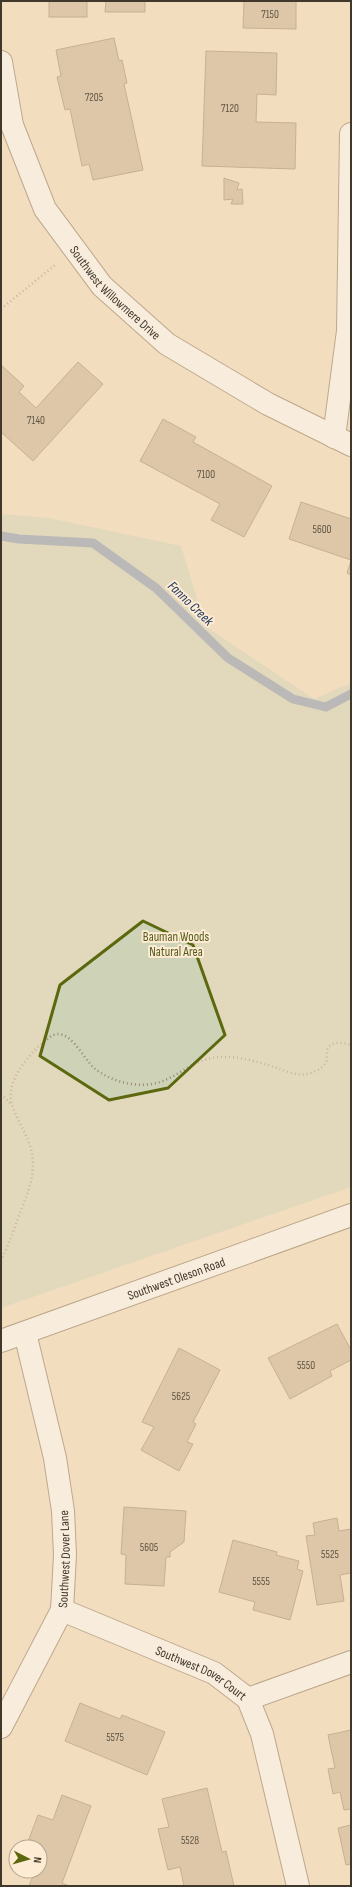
<svg xmlns="http://www.w3.org/2000/svg" width="352" height="1887" font-family="'Sofia Sans Condensed',sans-serif">
  <rect width="100%" height="100%" fill="#f3ddbf"/>
  <polygon fill="#ced3b8" points="1,514 49,518 181,546 205,626 314,699 351,683 351,1187 1,1308"/>
  <g fill="none" stroke-linecap="round" stroke-linejoin="round">
    <polyline stroke="#798eaf" stroke-width="9" points="1,536 19,539 93,543 156,588 228,658 293,699 326,707 351,694"/>
  </g>
  <g fill="#c6ae8c" stroke="#8f7b5f">
    <rect x="49" y="1" width="38" height="16"/>
    <polygon points="106,1 145,1 145,12 105,12"/>
    <polygon points="244,1 296,1 296,29 243,28"/>
    <polygon points="114,38 119,61 122,60 127,83 124,84 143,170 93,180 89,164 82,166 70,109 65,110 57,77 61,76 56,50"/>
    <polygon points="206,51 277,53 276,95 257,94 256,122 296,123 295,169 202,166"/>
    <polygon points="224,178 239,183 237,190 242,189 243,204 231,204 233,199 224,200"/>
    <polygon points="78,362 103,384 33,461 1,432 1,365 24,386 19,392 36,408"/>
    <polygon points="163,419 196,437 193,442 272,486 244,537 211,520 220,504 140,461"/>
    <polygon points="301,502 351,519 351,560 289,539"/>
    <polygon points="351,561 351,575 347,573"/>
    <polygon points="337,1324 351,1350 351,1360 330,1371 332,1376 290,1399 268,1358"/>
    <polygon points="179,1348 220,1370 193,1422 196,1424 187,1442 193,1444 179,1471 141,1450 154,1427 142,1422"/>
    <polygon points="124,1507 186,1511 184,1542 170,1552 170,1557 166,1557 164,1586 125,1584 126,1555 121,1554"/>
    <polygon points="337,1518 339,1531 351,1529 351,1573 340,1575 344,1601 317,1605 306,1536 315,1535 313,1523"/>
    <polygon points="233,1540 277,1552 276,1555 299,1561 297,1569 303,1571 290,1620 253,1610 255,1602 219,1592"/>
    <polygon points="80,1703 120,1719 122,1715 165,1732 147,1775 65,1741"/>
    <polygon points="351,1730 351,1809 344,1810 340,1792 333,1794 328,1769 335,1768 328,1735"/>
    <polygon points="207,1788 222,1852 226,1851 234,1886 184,1886 180,1867 168,1870 158,1829 169,1827 162,1799"/>
    <polygon points="62,1795 91,1806 62,1883 69,1886 29,1886 33,1876 22,1871 40,1871 40,1847 26,1847 38,1815 53,1820"/>
    <polygon points="351,1825 351,1864 346,1865 338,1828"/>
  </g>
  <g fill="none" stroke-linecap="round" stroke-linejoin="round">
    <defs>
      <g id="street">
        <path id="s1" d="M 1,62 L 12,125 L 45,209 L 102,286 L 167,344 L 268,404 L 351,445"/>
        <polyline points="334,437 348,331 351,134"/>
        <path id="s2" d="M 62,1610 L 214,1673 L 248,1699 L 262,1734 L 298,1886"/>
        <polyline points="248,1699 351,1662"/>
        <path id="s3" d="M 1,1727 L 62,1610 L 65,1555 L 63,1511 L 55,1458 L 25,1333"/>
      </g>
      <g id="secondary">
        <path id="s4" d="M 1,1341 L 351,1215"/>
      </g>
    </defs>
    <use href="#street" stroke="#7c694e" stroke-width="24"/>
    <use href="#secondary" stroke="#7c694e" stroke-width="24"/>
    <g stroke="#978873" stroke-width="2.5" stroke-dasharray="1 3" stroke-linecap="butt">
      <polyline points="1,309 55,265"/>
      <polyline points="1,1094 12,1105"/>
      <path d="M 1,1261 C 8,1246 14,1230 20,1213 C 26,1197 33,1182 33,1164 C 33,1141 19,1126 12,1105 C 4,1081 32,1050 50,1037 C 68,1024 83,1058 94,1068 C 111,1082 139,1089 160,1082 C 181,1075 197,1057 221,1057 C 240,1056 259,1062 277,1068 C 286,1071 296,1076 306,1074 C 313,1073 322,1069 326,1062 C 328,1059 326,1054 327,1050 C 331,1040 343,1043 351,1045"/>
    </g>
    <use href="#street" stroke="#fff" stroke-width="22"/>
    <use href="#secondary" stroke="#fff" stroke-width="22"/>
  </g>
  <path d="M0 0H352V1887H0ZM 143,921 L 193,945 L 225,1035 L 168,1088 L 109,1100 L 40,1056 L 60,985 Z" fill="#f3ddbf" fill-opacity=".55" fill-rule="evenodd"/>
  <path fill="none" stroke="#5c680d" stroke-width="3" stroke-linejoin="round" d="M 143,921 L 193,945 L 225,1035 L 168,1088 L 109,1100 L 40,1056 L 60,985 Z"/>
  <g text-anchor="middle" stroke-width="4" stroke-linejoin="round" paint-order="stroke">
    <g font-size="11" fill="#625644">
      <text x="270" y="18">7150</text>
      <text x="94" y="101">7205</text>
      <text x="230" y="112">7120</text>
      <text x="36" y="424">7140</text>
      <text x="206" y="478">7100</text>
      <text x="322" y="533">5600</text>
      <text x="306" y="1369">5550</text>
      <text x="181" y="1400">5625</text>
      <text x="149" y="1551">5605</text>
      <text x="330" y="1558">5525</text>
      <text x="261" y="1585">5555</text>
      <text x="115" y="1741">5575</text>
      <text x="190" y="1844">5528</text>
    </g>
    <g font-size="13" fill="#41382c" stroke="#fdebd3">
      <text dy="5" stroke="none"><textPath href="#s1" startOffset="264">Southwest Willowmere Drive</textPath></text>
      <text dy="5" stroke="none"><textPath href="#s4" startOffset="186">Southwest Oleson Road</textPath></text>
      <text dy="5" stroke="none"><textPath href="#s3" startOffset="183">Southwest Dover Lane</textPath></text>
      <text dy="5" stroke="none"><textPath href="#s2" startOffset="153">Southwest Dover Court</textPath></text>
    </g>
    <g font-size="13" fill="#565c1e" stroke="#fdebd3">
      <text x="176" y="941">Bauman Woods<tspan x="176" dy="15">Natural Area</tspan></text>
    </g>
    <g font-size="14" font-style="italic" fill="#16325d" stroke="#fdebd3">
      <text transform="translate(191 603) rotate(44)" y="5">Fanno Creek</text>
    </g>
  </g>
  <rect width="352" height="1887" fill="none" stroke="#41382c" stroke-width="4"/>
  <g transform="translate(28 1859) rotate(96)"><circle r="19" fill="#fdebd3" stroke="#b2a390"/>
  <path d="M0-3L7 15L0 10L-7 15Z" fill="#5c680d"/>
  <text y="-6" font-size="11" font-weight="bold" text-anchor="middle" fill="#41382c">N</text>
  </g>
</svg>
